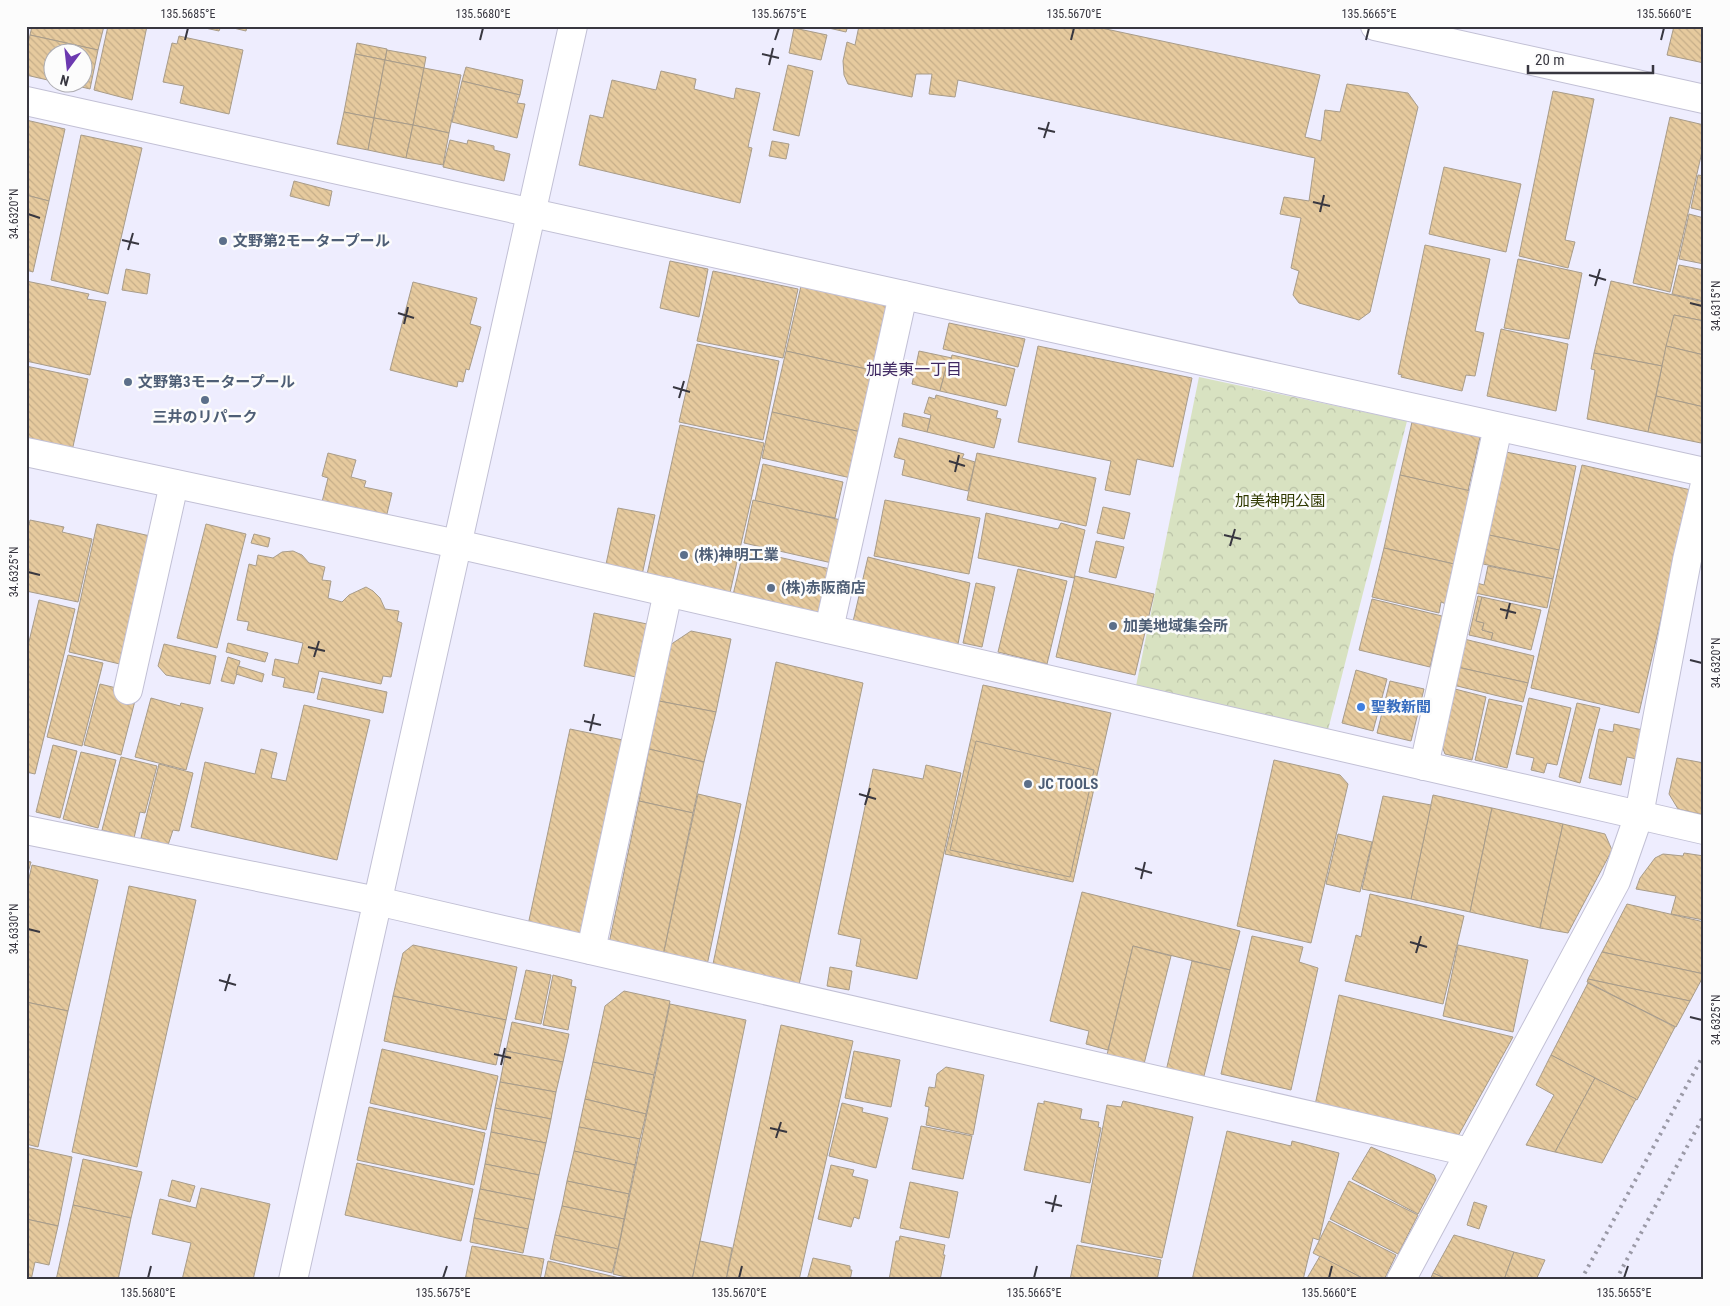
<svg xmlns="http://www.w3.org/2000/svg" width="1730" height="1306" font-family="'Roboto Condensed','Noto Sans JP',sans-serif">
  <defs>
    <pattern id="park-crowns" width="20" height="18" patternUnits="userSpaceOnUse" patternTransform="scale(1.25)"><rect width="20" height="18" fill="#d8e2c1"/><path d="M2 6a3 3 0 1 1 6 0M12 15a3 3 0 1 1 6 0" fill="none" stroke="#bac2a7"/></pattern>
    <pattern id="building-back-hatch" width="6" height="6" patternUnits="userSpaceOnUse" patternTransform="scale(1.25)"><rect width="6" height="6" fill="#e6ca9e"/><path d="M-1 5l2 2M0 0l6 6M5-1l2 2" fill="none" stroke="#c6ae89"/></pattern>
  </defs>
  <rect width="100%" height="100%" fill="#eeedfe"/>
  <polygon fill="url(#park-crowns)" points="1199,377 1407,421 1328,730 1136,686"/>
  <g fill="url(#building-back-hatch)" stroke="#a89c8a">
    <polygon points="32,26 104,26 98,50 30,35"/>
    <polygon points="108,26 147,26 132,100 94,90"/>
    <polygon points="196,26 221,26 219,31"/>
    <polygon points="225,26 247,26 246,31"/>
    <polygon points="820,26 848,26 846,32"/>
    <polygon points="859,26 1092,26 1320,75 1305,137 1321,141 1325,110 1340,112 1347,84 1408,93 1418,107 1370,312 1359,320 1299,303 1293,295 1299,271 1291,268 1301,218 1280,214 1284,197 1309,201 1315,158 958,80 955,97 929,94 932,74 916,74 912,97 848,84 844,75 843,61 847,42 855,45"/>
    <polygon points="1674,26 1704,26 1704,63 1667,55"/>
    <polygon points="794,28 827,35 821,60 789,53"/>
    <polygon points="30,35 98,50 90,89 61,82 82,82 82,52 52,52 52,81 26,75 26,52"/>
    <polygon points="179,36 243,50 229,114 180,103 184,86 163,82 172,43 177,44"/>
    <polygon points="357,43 387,49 385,60 355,54"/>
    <polygon points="387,50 426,57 424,68 385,60"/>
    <polygon points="355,54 385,60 374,118 344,112"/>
    <polygon points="385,60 424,68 413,125 374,118"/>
    <polygon points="788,65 813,71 799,136 773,130"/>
    <polygon points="466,67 523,80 520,95 462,81"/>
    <polygon points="424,68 461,75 449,133 413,125"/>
    <polygon points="661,71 696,79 694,89 734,99 736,88 760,93 748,147 752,148 740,203 579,165 590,115 603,118 612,80 656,90"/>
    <polygon points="462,81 520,95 517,103 525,104 517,138 452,122"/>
    <polygon points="1553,91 1594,99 1565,240 1575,242 1568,268 1519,256"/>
    <polygon points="344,112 374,118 368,150 337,144"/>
    <polygon points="1670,117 1704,125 1704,143 1670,292 1633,283"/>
    <polygon points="374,118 413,125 406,158 368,150"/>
    <polygon points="26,120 65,129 49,201 26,195"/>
    <polygon points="413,125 449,133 443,165 406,158"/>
    <polygon points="81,135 142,148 108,294 51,280"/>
    <polygon points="450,140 467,144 468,140 494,146 494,150 510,154 504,181 443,167"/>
    <polygon points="772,141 789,144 786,159 769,156"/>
    <polygon points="1444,167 1521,184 1506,252 1429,234"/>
    <polygon points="1698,175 1704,176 1704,211 1691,208"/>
    <polygon points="294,181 332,191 329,206 290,196"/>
    <polygon points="26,195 49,201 33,272 26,270"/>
    <polygon points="1689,214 1704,218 1704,264 1679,259"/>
    <polygon points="1425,245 1490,259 1475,331 1484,333 1475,376 1466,375 1462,391 1401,377 1402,375 1398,374"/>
    <polygon points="1518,259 1582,273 1569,339 1504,328"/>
    <polygon points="670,261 708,269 699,317 660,308"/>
    <polygon points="1679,265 1704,270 1704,301 1672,294"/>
    <polygon points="126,269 150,274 147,294 122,290"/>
    <polygon points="713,271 798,289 783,358 697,341"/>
    <polygon points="26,281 89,294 87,299 106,302 90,375 26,361"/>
    <polygon points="1611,281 1704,302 1704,321 1674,315 1662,366 1594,353"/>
    <polygon points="413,282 477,298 470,324 481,327 469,370 466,369 463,382 458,381 457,387 390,370"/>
    <polygon points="801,286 890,306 875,371 786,351"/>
    <polygon points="1674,315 1704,321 1704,355 1666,346"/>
    <polygon points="949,323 1025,339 1018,367 943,349"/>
    <polygon points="1501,329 1568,344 1556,411 1487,396"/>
    <polygon points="697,344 779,361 763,440 679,422"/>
    <polygon points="1038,346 1192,378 1173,467 1137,459 1130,495 1105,490 1111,461 1018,442"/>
    <polygon points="1666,346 1704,355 1704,407 1656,396"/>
    <polygon points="786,351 875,371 861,432 772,412"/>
    <polygon points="919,351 952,358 949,369 946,368 940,391 912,384"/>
    <polygon points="1594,353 1662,366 1648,432 1587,419 1595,370 1591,369"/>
    <polygon points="952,355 1015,369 1006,406 940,391 946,368 949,369"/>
    <polygon points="26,366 88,379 72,451 26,441"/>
    <polygon points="936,395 998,411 996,418 1001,419 994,448 927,432 931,415 924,413 929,397 935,399"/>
    <polygon points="1656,396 1704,407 1704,442 1701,443 1648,432"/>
    <polygon points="772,412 861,432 851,478 762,458"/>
    <polygon points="904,413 930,419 927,432 902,426"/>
    <polygon points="1412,422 1480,437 1468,491 1400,475"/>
    <polygon points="680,425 764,443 729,597 646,579"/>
    <polygon points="899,438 964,454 962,458 975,462 968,491 902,475 905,460 894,457"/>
    <polygon points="1506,452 1576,466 1559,550 1489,535"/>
    <polygon points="328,453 356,460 351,477 366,481 364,487 392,493 386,518 322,502 328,478 322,476"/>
    <polygon points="977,453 1096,478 1086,526 967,500"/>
    <polygon points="763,464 843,482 835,518 755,501"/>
    <polygon points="1582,465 1691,490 1639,713 1531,688"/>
    <polygon points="1400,475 1471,491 1454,564 1384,548"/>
    <polygon points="753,500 841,520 832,563 744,543"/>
    <polygon points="885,500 980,518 969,574 874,556"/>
    <polygon points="1103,507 1130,513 1124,539 1097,533"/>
    <polygon points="618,508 655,515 642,575 605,569"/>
    <polygon points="986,513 1058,529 1061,523 1085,530 1074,578 978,558"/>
    <polygon points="30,520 64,527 62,532 92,539 78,602 26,591 26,524 29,525"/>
    <polygon points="97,524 159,538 124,665 69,652"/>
    <polygon points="206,524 246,534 217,648 177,638"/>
    <polygon points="254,534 270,538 268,547 251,543"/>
    <polygon points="1489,535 1559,550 1553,579 1483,564"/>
    <polygon points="1096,541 1124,547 1116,578 1089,572"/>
    <polygon points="1384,548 1454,564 1446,604 1441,602 1439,613 1372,597"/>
    <polygon points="744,549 830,569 823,607 811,617 732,599"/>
    <polygon points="293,551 302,555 309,563 325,567 322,580 331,581 328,598 342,602 349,595 366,587 373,591 380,598 385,609 399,611 397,621 402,623 391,677 383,676 381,684 319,671 314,693 283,687 285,678 272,675 275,659 298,664 303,643 247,630 249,622 237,620 249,564 256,566 258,555 273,558 282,552"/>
    <polygon points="868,557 970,583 957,649 852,626"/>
    <polygon points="1488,566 1553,579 1547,608 1475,593 1477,583 1484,585"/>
    <polygon points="1018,569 1067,581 1047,664 998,652"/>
    <polygon points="1075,576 1154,594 1135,675 1056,657"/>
    <polygon points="976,583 995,587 982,647 963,643"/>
    <polygon points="1478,596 1482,597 1476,621 1484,623 1482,630 1493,633 1491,640 1469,635"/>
    <polygon points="1482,597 1541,610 1531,650 1491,640 1493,633 1482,630 1484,623 1476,621"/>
    <polygon points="1372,599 1442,616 1430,667 1359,650"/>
    <polygon points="39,600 75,609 35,774 26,772 26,654"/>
    <polygon points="594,613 647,624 636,677 584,666"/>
    <polygon points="691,631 731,639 716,712 659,701 670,645"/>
    <polygon points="1464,639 1534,656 1528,683 1457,667"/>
    <polygon points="228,643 268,653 265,662 226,652"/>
    <polygon points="164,644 216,656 210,684 166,675 158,666"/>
    <polygon points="68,655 103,663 82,746 47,737"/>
    <polygon points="228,657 240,661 234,684 221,681"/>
    <polygon points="776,662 863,683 799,985 713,964"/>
    <polygon points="238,666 264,674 262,682 236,674"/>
    <polygon points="1457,667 1528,683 1523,702 1453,685"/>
    <polygon points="1356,670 1387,679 1373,731 1342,723"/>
    <polygon points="322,678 387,692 383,713 317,699"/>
    <polygon points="1390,681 1424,689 1411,741 1377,733"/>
    <polygon points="100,684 137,693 121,755 84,745"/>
    <polygon points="983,685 1111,713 1073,882 945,854"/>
    <polygon points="1455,689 1486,697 1472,760 1445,754 1442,746"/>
    <polygon points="151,698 180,706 181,703 203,708 186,770 135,757"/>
    <polygon points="1529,698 1571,708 1557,765 1547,763 1544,773 1531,770 1534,758 1516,754"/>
    <polygon points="1489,699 1522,706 1507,768 1475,760"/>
    <polygon points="659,701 716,712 704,762 649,749"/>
    <polygon points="1577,703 1600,708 1580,783 1559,777"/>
    <polygon points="304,705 370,720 337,860 191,827 205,762 255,774 261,749 277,753 271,778 286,781"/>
    <polygon points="1614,724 1643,730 1637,759 1627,757 1621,785 1589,778 1599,729 1613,732"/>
    <polygon points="570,729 623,740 582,936 528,925"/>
    <polygon points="976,741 1094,770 1070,877 950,850"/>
    <polygon points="53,745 77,751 60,818 36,812"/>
    <polygon points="649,749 704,762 693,813 639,801"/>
    <polygon points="81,752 116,760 98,828 63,819"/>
    <polygon points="121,757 157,766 145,813 140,812 134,838 102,830"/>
    <polygon points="1677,758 1704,763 1704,815 1678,809 1669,794"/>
    <polygon points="1274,760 1340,775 1348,784 1311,943 1237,926"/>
    <polygon points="159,764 193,773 179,831 173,830 168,845 141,838"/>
    <polygon points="926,765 961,773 917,979 856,966 861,939 838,934 873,769 923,779"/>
    <polygon points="698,794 741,804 706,970 662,960"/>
    <polygon points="1433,795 1492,808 1470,912 1411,899"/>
    <polygon points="1383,796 1431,805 1411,899 1362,889"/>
    <polygon points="639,801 693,813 662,960 608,948"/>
    <polygon points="1492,808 1563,824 1540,928 1470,912"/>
    <polygon points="1563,824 1605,834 1612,850 1568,933 1540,928"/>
    <polygon points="1338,834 1372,842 1360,892 1326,884"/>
    <polygon points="1684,853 1704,856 1704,920 1671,914 1676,896 1636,889 1640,878 1655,858 1663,854 1683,856"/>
    <polygon points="26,861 31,862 26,880"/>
    <polygon points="32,865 98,880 68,1011 26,1002 26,891"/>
    <polygon points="129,886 196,900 137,1167 72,1152"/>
    <polygon points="1082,892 1240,931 1230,970 1133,946 1108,1050 1086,1044 1089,1031 1050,1021"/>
    <polygon points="1370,894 1464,916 1443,1004 1345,981 1356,935 1361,937"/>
    <polygon points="1627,904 1704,922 1704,974 1602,952"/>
    <polygon points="1252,936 1303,947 1299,962 1318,968 1291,1090 1221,1074"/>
    <polygon points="413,945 517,967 506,1020 393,996 403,953"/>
    <polygon points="1458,945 1528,960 1513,1032 1443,1016"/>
    <polygon points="1133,946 1171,956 1144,1064 1107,1055"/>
    <polygon points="1602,952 1704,974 1704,975 1690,1001 1588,979"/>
    <polygon points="1192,961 1230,970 1203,1080 1166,1071"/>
    <polygon points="830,967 852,971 849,990 827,986"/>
    <polygon points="526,970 551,975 541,1024 515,1019"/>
    <polygon points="553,975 572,980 571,986 576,987 568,1030 543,1025"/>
    <polygon points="1588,979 1690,1001 1676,1027 1587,982"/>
    <polygon points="1588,983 1675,1027 1637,1100 1551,1055"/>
    <polygon points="624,991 670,1001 654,1075 593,1062 605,1006"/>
    <polygon points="1339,995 1513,1037 1458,1136 1315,1105"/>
    <polygon points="393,996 506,1020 496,1065 384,1041"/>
    <polygon points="26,1002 68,1011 38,1147 26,1144"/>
    <polygon points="670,1004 746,1020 692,1280 639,1280 613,1274"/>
    <polygon points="512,1022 569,1034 563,1062 506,1051"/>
    <polygon points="781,1025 853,1041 799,1280 726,1280"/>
    <polygon points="382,1049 498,1076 486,1130 370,1103"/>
    <polygon points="506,1051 563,1062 556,1092 500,1082"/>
    <polygon points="854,1051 900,1060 891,1107 845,1098"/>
    <polygon points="1551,1055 1595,1078 1555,1152 1526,1145 1554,1095 1536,1085"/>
    <polygon points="593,1062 654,1075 646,1114 585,1099"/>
    <polygon points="946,1067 984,1075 973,1135 926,1125 929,1107 925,1106 929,1087 935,1088 937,1074"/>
    <polygon points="1595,1078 1636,1099 1602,1163 1555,1152"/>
    <polygon points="500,1082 556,1092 551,1119 495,1108"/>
    <polygon points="585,1099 646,1114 640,1139 579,1127"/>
    <polygon points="1044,1101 1082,1109 1080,1119 1099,1122 1098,1127 1101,1128 1090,1183 1024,1170 1038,1103 1044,1104"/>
    <polygon points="1123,1101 1193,1117 1162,1258 1081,1242 1107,1105 1121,1107"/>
    <polygon points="842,1103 863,1108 862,1112 888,1118 876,1168 829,1156"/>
    <polygon points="369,1107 485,1133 474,1185 357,1160"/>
    <polygon points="495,1108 551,1119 546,1143 491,1132"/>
    <polygon points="921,1126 972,1136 963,1179 912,1169"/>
    <polygon points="579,1127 640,1139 635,1165 574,1151"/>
    <polygon points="1227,1131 1291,1146 1292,1141 1339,1153 1319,1240 1313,1238 1303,1280 1192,1280"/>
    <polygon points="491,1132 546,1143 539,1175 485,1164"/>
    <polygon points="26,1147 72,1157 58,1226 26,1219"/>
    <polygon points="1371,1147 1434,1175 1436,1180 1418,1214 1352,1179"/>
    <polygon points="574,1151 635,1165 629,1194 567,1181"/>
    <polygon points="83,1159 142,1172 131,1218 73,1205"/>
    <polygon points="357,1163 473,1189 461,1241 345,1215"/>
    <polygon points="485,1164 539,1175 534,1200 480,1189"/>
    <polygon points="831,1165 854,1170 852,1176 868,1180 859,1219 854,1217 851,1227 818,1219"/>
    <polygon points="172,1180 195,1186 190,1202 168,1196"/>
    <polygon points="567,1181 629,1194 624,1219 562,1206"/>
    <polygon points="1349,1181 1418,1215 1398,1254 1330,1219"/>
    <polygon points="910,1182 958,1192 949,1238 900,1228"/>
    <polygon points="201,1188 270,1204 253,1280 182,1280 191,1243 152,1234 160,1199 196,1208"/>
    <polygon points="480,1189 534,1200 528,1229 474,1218"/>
    <polygon points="1474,1202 1487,1206 1479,1229 1467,1225"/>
    <polygon points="73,1205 131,1218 118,1280 56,1280"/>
    <polygon points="562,1206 624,1219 618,1249 555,1235"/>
    <polygon points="474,1218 528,1229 523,1253 470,1242"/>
    <polygon points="26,1219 58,1226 49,1265 35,1262 31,1280 26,1280"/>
    <polygon points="1329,1221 1396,1255 1384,1280 1366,1280 1313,1253"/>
    <polygon points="555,1235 618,1249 612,1273 550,1259"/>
    <polygon points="1454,1235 1514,1252 1504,1280 1449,1280 1433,1273"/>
    <polygon points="900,1236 945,1245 943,1255 945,1255 940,1280 889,1280 896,1241 899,1241"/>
    <polygon points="700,1241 732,1248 726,1280 692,1280"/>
    <polygon points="1077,1245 1161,1260 1157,1280 1070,1280"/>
    <polygon points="472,1246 544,1259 540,1280 465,1280"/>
    <polygon points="1514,1252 1545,1260 1536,1280 1504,1280"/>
    <polygon points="1320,1256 1366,1280 1306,1280"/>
    <polygon points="813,1258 850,1266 850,1270 852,1270 850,1280 807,1280"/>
    <polygon points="548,1261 628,1280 544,1280"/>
    <polygon points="1433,1273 1449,1280 1430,1280"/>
  </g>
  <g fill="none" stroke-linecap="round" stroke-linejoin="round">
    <defs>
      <g id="minor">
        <polyline points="1375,26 1704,99"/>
        <polyline points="26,101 1704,472"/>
        <polyline points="26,452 457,544 1704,830"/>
        <polyline points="829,629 903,295"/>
        <polyline points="128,690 174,484"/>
        <polyline points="1424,766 1498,427"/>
        <polyline points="26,830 377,901 1469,1152"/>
        <polyline points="591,950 668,592"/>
        <polyline points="293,1280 573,26"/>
        <polyline points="1401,1280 1616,881 1639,815 1687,560 1704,488"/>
      </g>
    </defs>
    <use href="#minor" stroke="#c2c0d5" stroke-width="30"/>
    <use href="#minor" stroke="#fff" stroke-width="28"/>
    <g stroke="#9a99a6" stroke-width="4" stroke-dasharray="2.5 5" stroke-linecap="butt">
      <polyline points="1581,1280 1704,1054"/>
      <polyline points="1616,1280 1704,1115"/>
    </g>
  </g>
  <path fill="none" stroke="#383740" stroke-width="2" d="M 185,40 L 188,28M 480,40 L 483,28M 775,40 L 779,28M 1071,40 L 1074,28M 1366,40 L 1369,28M 1661,40 L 1664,28M 762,54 L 779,58M 769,65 L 773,48M 1038,128 L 1055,132M 1044,138 L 1049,122M 1313,202 L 1330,206M 1320,212 L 1324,195M 28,214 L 40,218M 122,240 L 139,244M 128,250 L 133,233M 1589,275 L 1606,280M 1595,286 L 1600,269M 1690,303 L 1702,306M 398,313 L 414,318M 404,324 L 408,307M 673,387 L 690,392M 679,398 L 684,381M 949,461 L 965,466M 955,472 L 959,455M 1224,535 L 1241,539M 1230,546 L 1235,529M 28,572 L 40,575M 1500,609 L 1516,613M 1506,619 L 1510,603M 308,647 L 325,651M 314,657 L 319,641M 1690,660 L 1702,663M 584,721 L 601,725M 590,731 L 594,714M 859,794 L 876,799M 865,805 L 870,788M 1135,868 L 1152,873M 1141,879 L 1145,862M 28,929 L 40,932M 1410,942 L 1427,947M 1416,953 L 1421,936M 219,980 L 236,985M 225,991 L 230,974M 1690,1017 L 1702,1020M 494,1054 L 511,1058M 501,1065 L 505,1048M 770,1128 L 787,1132M 776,1138 L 781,1122M 1045,1202 L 1062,1206M 1052,1212 L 1056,1195M 148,1278 L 151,1266M 443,1278 L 447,1266M 739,1278 L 742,1266M 1034,1278 L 1037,1266M 1329,1278 L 1332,1266M 1624,1278 L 1628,1266"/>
  <g fill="#5c6f8a" stroke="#fcfcfc" stroke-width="2">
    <circle cx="223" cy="241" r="5"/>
    <circle cx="128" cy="382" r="5"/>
    <circle cx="205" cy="400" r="5"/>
    <circle cx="684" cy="555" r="5"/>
    <circle cx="771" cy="588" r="5"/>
    <circle cx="1113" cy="626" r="5"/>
    <circle cx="1028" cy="784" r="5"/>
  </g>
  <circle fill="#3f7fe0" stroke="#fcfcfc" stroke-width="2" cx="1361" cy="707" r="5"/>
  <g text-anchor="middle" stroke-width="5" stroke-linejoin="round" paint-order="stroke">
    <g font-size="15" font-weight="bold" fill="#4e5e75" stroke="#fcfcfc" text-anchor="start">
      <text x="233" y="246">文野第2モータープール</text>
      <text x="138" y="387">文野第3モータープール</text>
      <text x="205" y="422" text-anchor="middle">三井のリパーク</text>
      <text x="694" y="560">(株)神明工業</text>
      <text x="781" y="593">(株)赤阪商店</text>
      <text x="1123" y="631">加美地域集会所</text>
      <text x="1038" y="789">JC TOOLS</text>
    </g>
    <g font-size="15" fill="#2f3900" stroke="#fcfcfc">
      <text x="1280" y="506">加美神明公園</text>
    </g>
    <g font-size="15" font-weight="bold" fill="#366cbe" stroke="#fcfcfc" text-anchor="start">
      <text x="1371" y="712">聖教新聞</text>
    </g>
    <g font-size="16" fill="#3f2862" stroke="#fcfcfc">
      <text x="914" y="375">加美東一丁目</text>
    </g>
  </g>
  <rect width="1730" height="1306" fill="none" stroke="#fcfcfc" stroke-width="55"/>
  <g transform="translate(68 68) rotate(195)"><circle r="24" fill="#fcfcfc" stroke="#aeadb1"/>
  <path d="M0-4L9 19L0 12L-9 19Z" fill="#6c39b0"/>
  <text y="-8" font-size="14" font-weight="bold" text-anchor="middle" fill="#383740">N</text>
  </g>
  <path d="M1528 65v8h125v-8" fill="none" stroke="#383740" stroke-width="2.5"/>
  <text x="1535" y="65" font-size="15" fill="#383740" stroke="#fcfcfc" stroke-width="4" paint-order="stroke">20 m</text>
  <rect x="28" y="28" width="1674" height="1250" fill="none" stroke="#383740" stroke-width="2"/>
  <g font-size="12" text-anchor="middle" fill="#383740">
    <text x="188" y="18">135.5685°E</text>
    <text x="483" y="18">135.5680°E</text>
    <text x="779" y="18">135.5675°E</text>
    <text x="1074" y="18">135.5670°E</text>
    <text x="1369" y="18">135.5665°E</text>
    <text x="1664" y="18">135.5660°E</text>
    <text transform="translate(14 214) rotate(-90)" y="4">34.6320°N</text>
    <text transform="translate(1716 306) rotate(-90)" y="4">34.6315°N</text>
    <text transform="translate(14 572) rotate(-90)" y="4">34.6325°N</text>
    <text transform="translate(1716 663) rotate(-90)" y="4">34.6320°N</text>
    <text transform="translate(14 929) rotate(-90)" y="4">34.6330°N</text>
    <text transform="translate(1716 1020) rotate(-90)" y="4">34.6325°N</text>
    <text x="148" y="1297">135.5680°E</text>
    <text x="443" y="1297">135.5675°E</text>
    <text x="739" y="1297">135.5670°E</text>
    <text x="1034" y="1297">135.5665°E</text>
    <text x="1329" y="1297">135.5660°E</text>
    <text x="1624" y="1297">135.5655°E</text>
  </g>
</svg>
